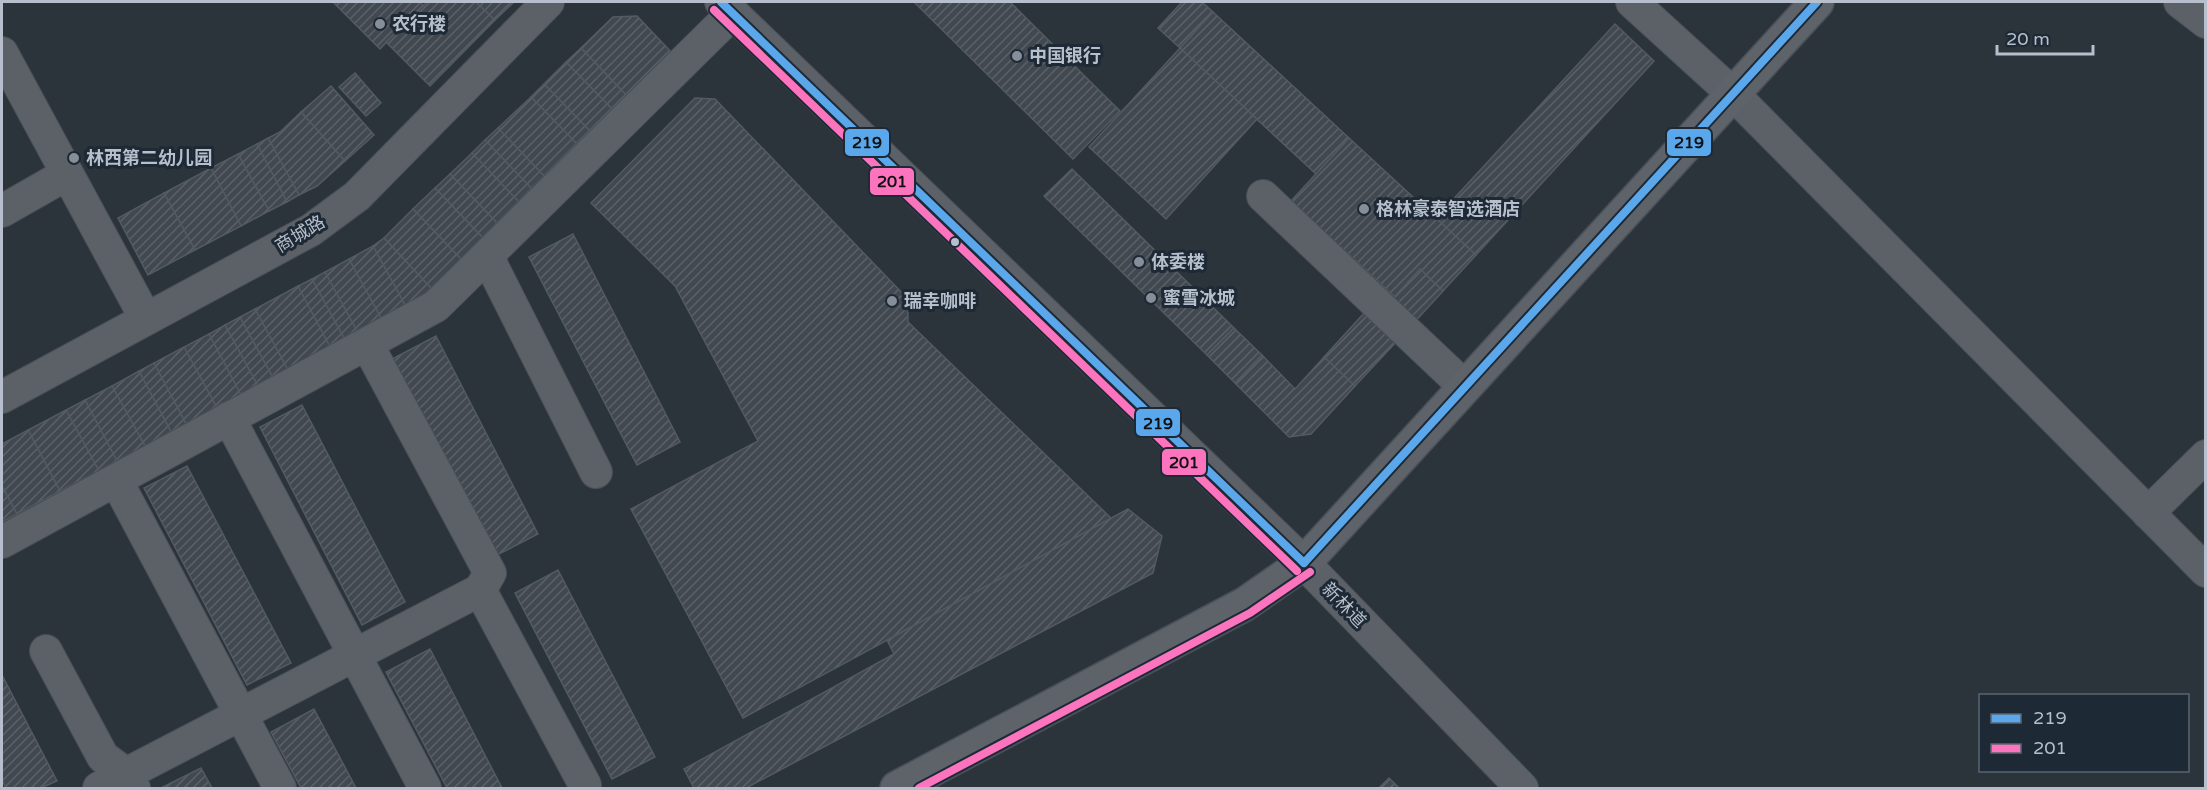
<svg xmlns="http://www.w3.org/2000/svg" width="2207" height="790" font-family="'Varela Round','Noto Sans SC',sans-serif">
  <defs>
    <pattern id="building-hatch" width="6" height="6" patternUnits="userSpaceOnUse" patternTransform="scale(1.5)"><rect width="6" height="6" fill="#42484f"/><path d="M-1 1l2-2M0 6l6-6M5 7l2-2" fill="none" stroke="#5b6167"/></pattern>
  </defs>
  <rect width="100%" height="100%" fill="#2b333b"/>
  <g fill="url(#building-hatch)" stroke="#535a62" stroke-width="1.5">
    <polygon points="333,2 420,2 423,5 380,49"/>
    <polygon points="427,2 476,2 495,20 430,86 386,42"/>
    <polygon points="476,2 514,2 495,20"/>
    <polygon points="914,2 1010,2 1120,111 1073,159"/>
    <polygon points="1182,2 1202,2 1213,12 1180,48 1158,28"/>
    <polygon points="1213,12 1349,138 1316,174 1180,48"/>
    <polygon points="637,16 674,55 629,98 581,48 613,17"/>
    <polygon points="1615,24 1654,61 1476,255 1436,218"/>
    <polygon points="581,48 629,98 615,112 566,62"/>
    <polygon points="1180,48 1257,119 1166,219 1089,147"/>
    <polygon points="566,62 615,112 592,133 544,84"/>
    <polygon points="355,73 381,103 366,116 339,87"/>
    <polygon points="544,84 592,133 579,146 531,97"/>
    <polygon points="331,86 374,135 345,161 301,112"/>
    <polygon points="531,97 579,146 546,178 498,128"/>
    <polygon points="695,98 715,99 908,299 908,322 1112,519 743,718 631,509 758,441 675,286 591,203"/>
    <polygon points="301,112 345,161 317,186 299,195 268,138 280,132"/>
    <polygon points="498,128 546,178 533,190 485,140"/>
    <polygon points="268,138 299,195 287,202 257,144"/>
    <polygon points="1349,138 1476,255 1443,291 1420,269 1395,297 1291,201"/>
    <polygon points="485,140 533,190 520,203 472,153"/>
    <polygon points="257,144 287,202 269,211 238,154"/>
    <polygon points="472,153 520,203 498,224 450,174"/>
    <polygon points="238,154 269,211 241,226 211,168"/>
    <polygon points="211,168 241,226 195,250 164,193"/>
    <polygon points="1072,169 1234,328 1207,355 1044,196"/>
    <polygon points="450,174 498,224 483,238 435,188"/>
    <polygon points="435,188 483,238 461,259 413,209"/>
    <polygon points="164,193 195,250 148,275 118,218"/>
    <polygon points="413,209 461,259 431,288 384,238"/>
    <polygon points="573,234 680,442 637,465 529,257"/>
    <polygon points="384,238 431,288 418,301 406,307 373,246"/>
    <polygon points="373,246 406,307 382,320 349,259"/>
    <polygon points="349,259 382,320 358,333 325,272"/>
    <polygon points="1420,269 1443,291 1410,327 1387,305"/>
    <polygon points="325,272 358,333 345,340 312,279"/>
    <polygon points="312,279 345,340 330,347 298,286"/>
    <polygon points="298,286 330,347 288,370 255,309"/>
    <polygon points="255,309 288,370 273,378 240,317"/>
    <polygon points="1365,312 1397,341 1355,386 1324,357"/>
    <polygon points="240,317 273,378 258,386 225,325"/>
    <polygon points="225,325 258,386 241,395 209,334"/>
    <polygon points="1234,328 1262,355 1235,383 1207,355"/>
    <polygon points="209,334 241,395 217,408 184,347"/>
    <polygon points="436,336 538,534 495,556 392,359"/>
    <polygon points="184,347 217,408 186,424 154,363"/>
    <polygon points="1262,355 1295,389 1324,357 1355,386 1311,434 1289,437 1235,383"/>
    <polygon points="154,363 186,424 171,432 139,371"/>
    <polygon points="139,371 171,432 145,446 112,386"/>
    <polygon points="112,386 145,446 117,461 85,400"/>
    <polygon points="85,400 117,461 99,471 66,410"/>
    <polygon points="302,405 405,602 362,625 260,427"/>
    <polygon points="66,410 99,471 60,491 28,430"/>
    <polygon points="28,430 60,491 17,514 2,486 2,444"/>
    <polygon points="187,466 291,663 247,685 144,488"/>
    <polygon points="2,486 17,514 2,522"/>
    <polygon points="1128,509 1162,536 1153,573 746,788 694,788 684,769 894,654 887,640"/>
    <polygon points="558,570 655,757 612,779 515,593"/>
    <polygon points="430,649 502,788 447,788 386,672"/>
    <polygon points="2,675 57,781 41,788 6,788 2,780"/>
    <polygon points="314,709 356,788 301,788 271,732"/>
    <polygon points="201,768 212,788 161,788"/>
    <polygon points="1389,778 1399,788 1379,788"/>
  </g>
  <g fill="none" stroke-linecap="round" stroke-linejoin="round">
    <defs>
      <g id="minor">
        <polyline points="721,2 1304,563 1522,788"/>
        <polyline points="1632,2 1733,94 2206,571"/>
        <polyline points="2180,2 2206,22"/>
        <polyline points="2,53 146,319"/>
        <polyline points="1263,196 1465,387"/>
        <polyline points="2,211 67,174"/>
        <polyline points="487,256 596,472"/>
        <polyline points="2,397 311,230 357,196 548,2"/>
        <polyline points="229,418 425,788"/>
        <polyline points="116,480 280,788"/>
        <polyline points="2148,513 2206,456"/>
        <polyline points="2,542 436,306 733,13"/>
        <polyline points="480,590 585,785"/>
        <polyline points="46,651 103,757 126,774 134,788"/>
        <polyline points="99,788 480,590 490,573 367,344"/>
      </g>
      <polyline id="major" points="897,788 1245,604 1304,563 1817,2"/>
    </defs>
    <use href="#minor" stroke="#494f55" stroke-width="34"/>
    <use href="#major" stroke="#494f57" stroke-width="36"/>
    <use href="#minor" stroke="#5c6168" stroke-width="32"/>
    <use href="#major" stroke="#5e636a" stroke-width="33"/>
    <defs>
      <g id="bus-1">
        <polyline points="721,2 1304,563"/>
        <polyline points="1304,563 1817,2"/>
      </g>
      <g id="bus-2">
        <polyline points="714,10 1297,571"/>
        <polyline points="919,788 1250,613 1310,572"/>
      </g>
    </defs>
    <use href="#bus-1" stroke="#1e2936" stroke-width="12"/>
    <use href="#bus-2" stroke="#1e2936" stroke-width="12"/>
    <use href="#bus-1" stroke="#5aa8eb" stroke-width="8"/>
    <use href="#bus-2" stroke="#fc73be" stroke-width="8"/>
  </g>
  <g fill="#858e99" stroke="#1e2936" stroke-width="2">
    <circle cx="380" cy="24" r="6"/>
    <circle cx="1017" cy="56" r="6"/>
    <circle cx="74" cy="158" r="6"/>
    <circle cx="1364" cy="209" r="6"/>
    <circle cx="1139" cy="262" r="6"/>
    <circle cx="1151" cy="298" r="6"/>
    <circle cx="892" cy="301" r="6"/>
  </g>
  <circle fill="#b6bfcb" stroke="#1e2936" stroke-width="2" cx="955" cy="242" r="5"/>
  <g text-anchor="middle" stroke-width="6" stroke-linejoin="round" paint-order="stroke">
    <g font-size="18" font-weight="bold" fill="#b6bfcb" stroke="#1e2936" text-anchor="start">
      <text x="392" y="30">农行楼</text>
      <text x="1029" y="62">中国银行</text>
      <text x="86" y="164">林西第二幼儿园</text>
      <text x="1376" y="215">格林豪泰智选酒店</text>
      <text x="1151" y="268">体委楼</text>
      <text x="1163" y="304">蜜雪冰城</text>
      <text x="904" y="307">瑞幸咖啡</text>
    </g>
    <g font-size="18" fill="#b6bfcb" stroke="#1e2936">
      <text transform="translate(300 234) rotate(-31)" y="6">商城路</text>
      <text transform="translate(1344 605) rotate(46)" y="6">新林道</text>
    </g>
  </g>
  <g stroke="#1e2936" stroke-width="2">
    <rect x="1666" y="128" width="46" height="29" rx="6" fill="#5aa8eb"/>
    <rect x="844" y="128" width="46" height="29" rx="6" fill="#5aa8eb"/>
    <rect x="869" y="167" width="46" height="29" rx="6" fill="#fc73be"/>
    <rect x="1135" y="408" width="46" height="29" rx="6" fill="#5aa8eb"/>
    <rect x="1161" y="448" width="46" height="28" rx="6" fill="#fc73be"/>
  </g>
  <g font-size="16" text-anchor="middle" font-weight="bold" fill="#111">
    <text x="1689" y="148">219</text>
    <text x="867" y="148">219</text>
    <text x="892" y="187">201</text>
    <text x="1158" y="429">219</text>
    <text x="1184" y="468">201</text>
  </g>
  <rect width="2207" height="790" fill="none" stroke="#b6bfcb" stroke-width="6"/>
  <rect x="1979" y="694" width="210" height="78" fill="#1e2936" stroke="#5b6572" stroke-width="1.5"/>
  <rect x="1991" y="714" width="30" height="9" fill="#5aa8eb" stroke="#5b6572" stroke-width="1.5"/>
  <text x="2033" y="724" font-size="18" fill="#b6bfcb">219</text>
  <rect x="1991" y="744" width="30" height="9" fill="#fc73be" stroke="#5b6572" stroke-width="1.5"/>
  <text x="2033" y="754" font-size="18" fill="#b6bfcb">201</text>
  <path d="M1997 45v9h96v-9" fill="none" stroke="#b6bfcb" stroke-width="3"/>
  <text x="2006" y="45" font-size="18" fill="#b6bfcb" stroke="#1e2936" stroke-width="4.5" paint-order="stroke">20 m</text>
</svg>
